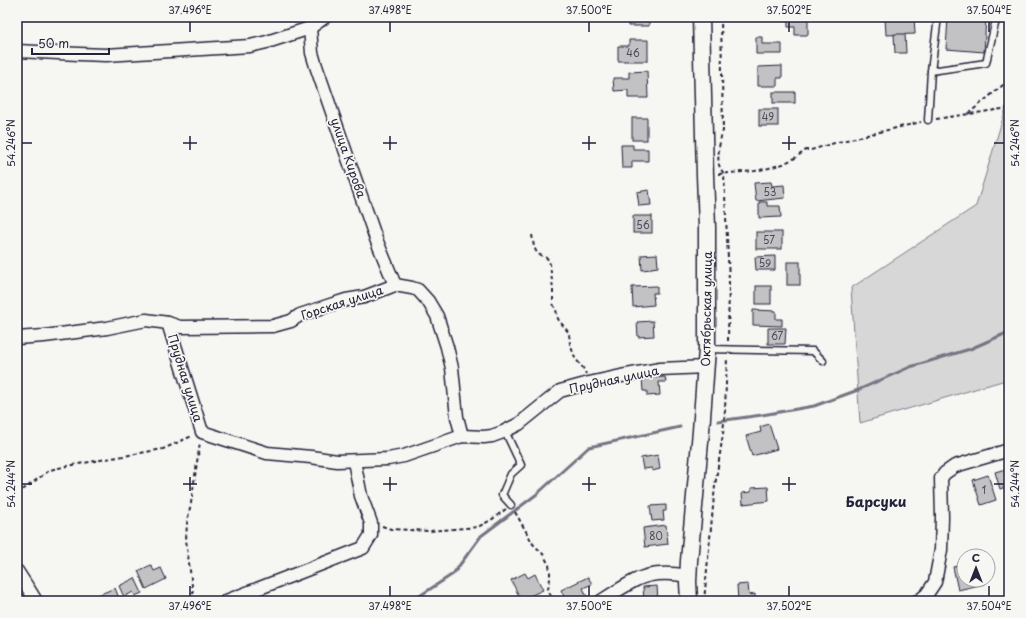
<svg xmlns="http://www.w3.org/2000/svg" width="1026" height="618" font-family="'Playpen Sans',sans-serif">
  <rect width="100%" height="100%" fill="#f6f6f2"/>
  <filter id="ink" filterUnits="userSpaceOnUse"><feTurbulence type="fractalNoise" baseFrequency=".025" numOctaves="2"/><feDisplacementMap in="SourceGraphic" scale="8" xChannelSelector="R" yChannelSelector="G"/><feConvolveMatrix kernelMatrix="1 2 1 2 8 2 1 2 1" color-interpolation-filters="sRGB"/></filter>
  <g filter="url(#ink)">
    <polygon fill="#d7d7d7" stroke="#7c7c89" points="1009,98 1009,379 860,423 851,288 976,206"/>
    <g fill="none" stroke-linecap="round" stroke-linejoin="round">
      <g stroke="#757583" stroke-width="3">
        <polyline points="718,421 762,415 814,406 858,390 910,367 970,349 1009,332"/>
        <polyline points="397,601 418,597 453,574 481,536 537,494 589,447 680,427"/>
      </g>
    </g>
    <g fill="#c2c2c4" stroke="#22223b">
      <polygon points="628,17 652,17 652,18 649,18 649,26 628,26"/>
      <polygon points="885,17 914,17 915,34 886,35"/>
      <polygon points="948,17 986,17 984,52 946,49"/>
      <polygon points="788,19 808,19 808,35 795,35 795,27 788,27"/>
      <polygon points="894,34 905,34 906,53 895,53"/>
      <polygon points="756,37 762,37 762,44 782,44 782,54 756,54"/>
      <polygon points="629,40 648,40 648,61 618,61 618,46 629,46"/>
      <polygon points="782,66 782,78 777,78 777,86 758,86 758,67"/>
      <polygon points="647,71 648,98 628,98 628,90 614,91 613,78 629,78 629,72"/>
      <rect x="773" y="92" width="22" height="11"/>
      <rect x="759" y="109" width="19" height="17"/>
      <rect x="632" y="118" width="15" height="22"/>
      <polygon points="621,145 633,145 633,149 648,149 648,161 632,161 632,168 622,168"/>
      <polygon points="771,182 772,186 784,185 785,198 756,201 754,183"/>
      <polygon points="649,190 651,205 639,206 637,192"/>
      <polygon points="759,202 767,202 767,206 780,206 781,217 759,218"/>
      <rect x="633" y="216" width="19" height="17"/>
      <rect x="756" y="232" width="26" height="17"/>
      <polygon points="657,254 658,267 651,268 651,269 642,270 641,255"/>
      <polygon points="775,256 775,270 756,270 755,257"/>
      <rect x="787" y="262" width="13" height="23"/>
      <polygon points="657,286 657,293 653,293 654,305 633,307 632,287"/>
      <rect x="756" y="286" width="15" height="18"/>
      <polygon points="753,310 776,311 776,319 782,319 782,326 753,325"/>
      <polygon points="653,321 654,336 638,337 637,322"/>
      <polygon points="768,328 786,328 785,344 768,344"/>
      <polygon points="665,377 666,382 659,382 660,395 647,396 647,391 643,391 642,378"/>
      <polygon points="769,424 777,449 752,456 746,436 761,432 760,427"/>
      <polygon points="658,455 660,469 652,471 652,468 643,469 641,458"/>
      <polygon points="1009,468 1009,486 1000,489 995,472"/>
      <polygon points="988,475 996,500 981,505 973,480"/>
      <polygon points="768,487 769,501 743,504 742,493 751,492 751,488"/>
      <polygon points="666,505 666,511 663,511 664,520 652,521 650,506"/>
      <polygon points="666,525 668,544 645,547 643,528"/>
      <polygon points="964,564 964,580 983,580 984,584 958,590 953,567"/>
      <polygon points="151,565 154,571 161,568 166,579 146,589 138,571"/>
      <polygon points="525,573 528,578 535,574 543,590 521,600 511,580"/>
      <polygon points="588,577 592,584 583,588 588,599 583,601 579,601 577,598 572,601 566,601 561,590"/>
      <polygon points="135,578 142,593 135,596 133,592 124,597 119,586"/>
      <polygon points="748,584 749,595 755,594 755,600 738,601 737,585"/>
      <polygon points="657,586 658,601 644,601 643,587"/>
      <polygon points="115,588 120,601 101,601 98,595"/>
    </g>
    <g fill="none" stroke-linecap="round" stroke-linejoin="round">
      <defs>
        <g id="service">
          <polyline points="931,71 986,63 995,24 999,17"/>
          <polyline points="928,120 931,71 938,17"/>
          <polyline points="707,349 813,351 823,361"/>
          <polyline points="505,431 521,465 511,474 502,495 511,505"/>
        </g>
        <g id="minor">
          <polyline points="310,28 312,53 316,66 376,239 395,285"/>
          <polyline points="17,51 79,54 106,55 250,46 267,42 310,28 325,17"/>
          <polyline points="168,323 202,432 267,453 311,457 337,461 388,459 404,456 462,436 484,437 492,436 503,432 519,424 560,391 589,383 621,376 660,369 706,367"/>
          <polyline points="17,338 44,336 68,333 107,328 146,320 168,323 180,327 273,326 291,321 300,315 330,305 346,300 364,297 395,285 412,288 418,290 428,301 437,316 447,347 452,368 457,417 462,436"/>
          <polyline points="17,571 28,588 36,601"/>
          <polyline points="226,601 363,548 371,535 371,523 361,496 354,461"/>
          <path d="M 601,601 C 612,594 624,586 636,580 C 651,572 672,573 688,576"/>
          <polyline points="917,601 920,600 927,594 935,582 941,550 942,517 941,478 945,473 955,466 1009,450"/>
        </g>
        <polyline id="secondary" points="689,601 688,582 689,561 701,431 707,349 707,227 705,175 701,17"/>
      </defs>
      <use href="#service" stroke="#22223b" stroke-width="9"/>
      <use href="#minor" stroke="#22223b" stroke-width="15"/>
      <use href="#secondary" stroke="#22223b" stroke-width="19"/>
      <g stroke="#22223b" stroke-width="2" stroke-dasharray="4 3" stroke-linecap="butt">
        <path d="M 721,17 L 723,131 C 720,136 717,159 719,165 C 720,168 722,171 724,174 L 729,280 L 728,341"/>
        <polyline points="968,114 1003,85 1009,76"/>
        <polyline points="936,119 1009,108"/>
        <polyline points="718,174 755,171 769,168 783,164 795,158 806,150 811,150 838,142 921,122"/>
        <polyline points="532,235 534,247 536,251 538,254 547,258 550,264 553,289 553,304 556,310 558,319 569,333 570,344 575,358 583,368 586,374"/>
        <polyline points="17,494 50,470 67,466 163,449 192,436"/>
        <polyline points="515,512 523,526 533,544 543,554 549,565 550,571 550,579 548,589 553,601"/>
        <polyline points="382,526 391,529 429,531 478,527 491,520 506,509"/>
        <polyline points="194,601 186,540 187,523 191,503 200,442"/>
        <polyline points="704,601 715,486 723,434 725,410 727,358"/>
      </g>
      <use href="#service" stroke="#f6f6f2" stroke-width="6"/>
      <use href="#minor" stroke="#f6f6f2" stroke-width="12"/>
      <use href="#secondary" stroke="#f6f6f2" stroke-width="16"/>
    </g>
  </g>
  <path fill="none" stroke="#22223b" stroke-width="1.5" d="M 190,22 L 190,32M 390,22 L 390,32M 589,22 L 589,32M 789,22 L 789,32M 989,22 L 989,32M 190,136 L 190,150M 390,136 L 390,150M 589,136 L 589,150M 789,136 L 789,150M 22,143 L 32,143M 183,143 L 197,143M 383,143 L 397,143M 582,143 L 596,143M 782,143 L 796,143M 994,143 L 1004,143M 190,477 L 190,491M 390,477 L 390,491M 589,477 L 589,491M 789,477 L 789,491M 22,484 L 32,484M 183,484 L 197,484M 383,484 L 397,484M 582,484 L 596,484M 782,484 L 796,484M 994,484 L 1004,484M 190,586 L 190,596M 390,586 L 390,596M 589,586 L 589,596M 789,586 L 789,596M 989,586 L 989,596"/>
  <g text-anchor="middle" stroke-width="3.5" stroke-linejoin="round" paint-order="stroke">
    <g font-size="10" fill="#4a4a5d">
      <text x="633" y="57">46</text>
      <text x="768" y="121">49</text>
      <text x="770" y="196">53</text>
      <text x="643" y="229">56</text>
      <text x="769" y="244">57</text>
      <text x="765" y="267">59</text>
      <text x="777" y="340">67</text>
      <text x="984" y="494">1</text>
      <text x="656" y="540">80</text>
    </g>
    <g font-size="12" fill="#22223b" stroke="#f6f6f2">
      <text transform="translate(348 158) rotate(71)" y="4">улица Кирова</text>
      <text transform="translate(342 303) rotate(-18)" y="4">Горская улица</text>
      <text transform="translate(707 309) rotate(-89)" y="4">Октябрьская улица</text>
      <text transform="translate(185 378) rotate(73)" y="4">Прудная улица</text>
      <text transform="translate(614 380) rotate(-12)" y="4">Прудная улица</text>
    </g>
    <g font-size="14" font-weight="bold" fill="#22223b" stroke="#f6f6f2">
      <text x="876" y="507">Барсуки</text>
    </g>
  </g>
  <rect width="1026" height="618" fill="none" stroke="#f6f6f2" stroke-width="44"/>
  <g transform="translate(976 568)"><circle r="19" fill="#f6f6f2" stroke="#a1a1a9"/>
  <path d="M0-3L7 15L0 10L-7 15Z" fill="#22223b"/>
  <text y="-6" font-size="11" font-weight="bold" text-anchor="middle" fill="#22223b">С</text>
  </g>
  <path d="M32 48v6h77v-6" fill="none" stroke="#22223b" stroke-width="2"/>
  <text x="38" y="48" font-size="12" fill="#22223b" stroke="#f6f6f2" stroke-width="3" paint-order="stroke">50 m</text>
  <rect x="22" y="22" width="982" height="574" fill="none" stroke="#22223b" stroke-width="1.5"/>
  <g font-size="10" text-anchor="middle" fill="#22223b">
    <text x="190" y="14">37.496°E</text>
    <text x="390" y="14">37.498°E</text>
    <text x="589" y="14">37.500°E</text>
    <text x="789" y="14">37.502°E</text>
    <text x="989" y="14">37.504°E</text>
    <text transform="translate(11 143) rotate(-90)" y="4">54.246°N</text>
    <text transform="translate(1015 143) rotate(-90)" y="4">54.246°N</text>
    <text transform="translate(11 484) rotate(-90)" y="4">54.244°N</text>
    <text transform="translate(1015 484) rotate(-90)" y="4">54.244°N</text>
    <text x="190" y="610">37.496°E</text>
    <text x="390" y="610">37.498°E</text>
    <text x="589" y="610">37.500°E</text>
    <text x="789" y="610">37.502°E</text>
    <text x="989" y="610">37.504°E</text>
  </g>
</svg>
